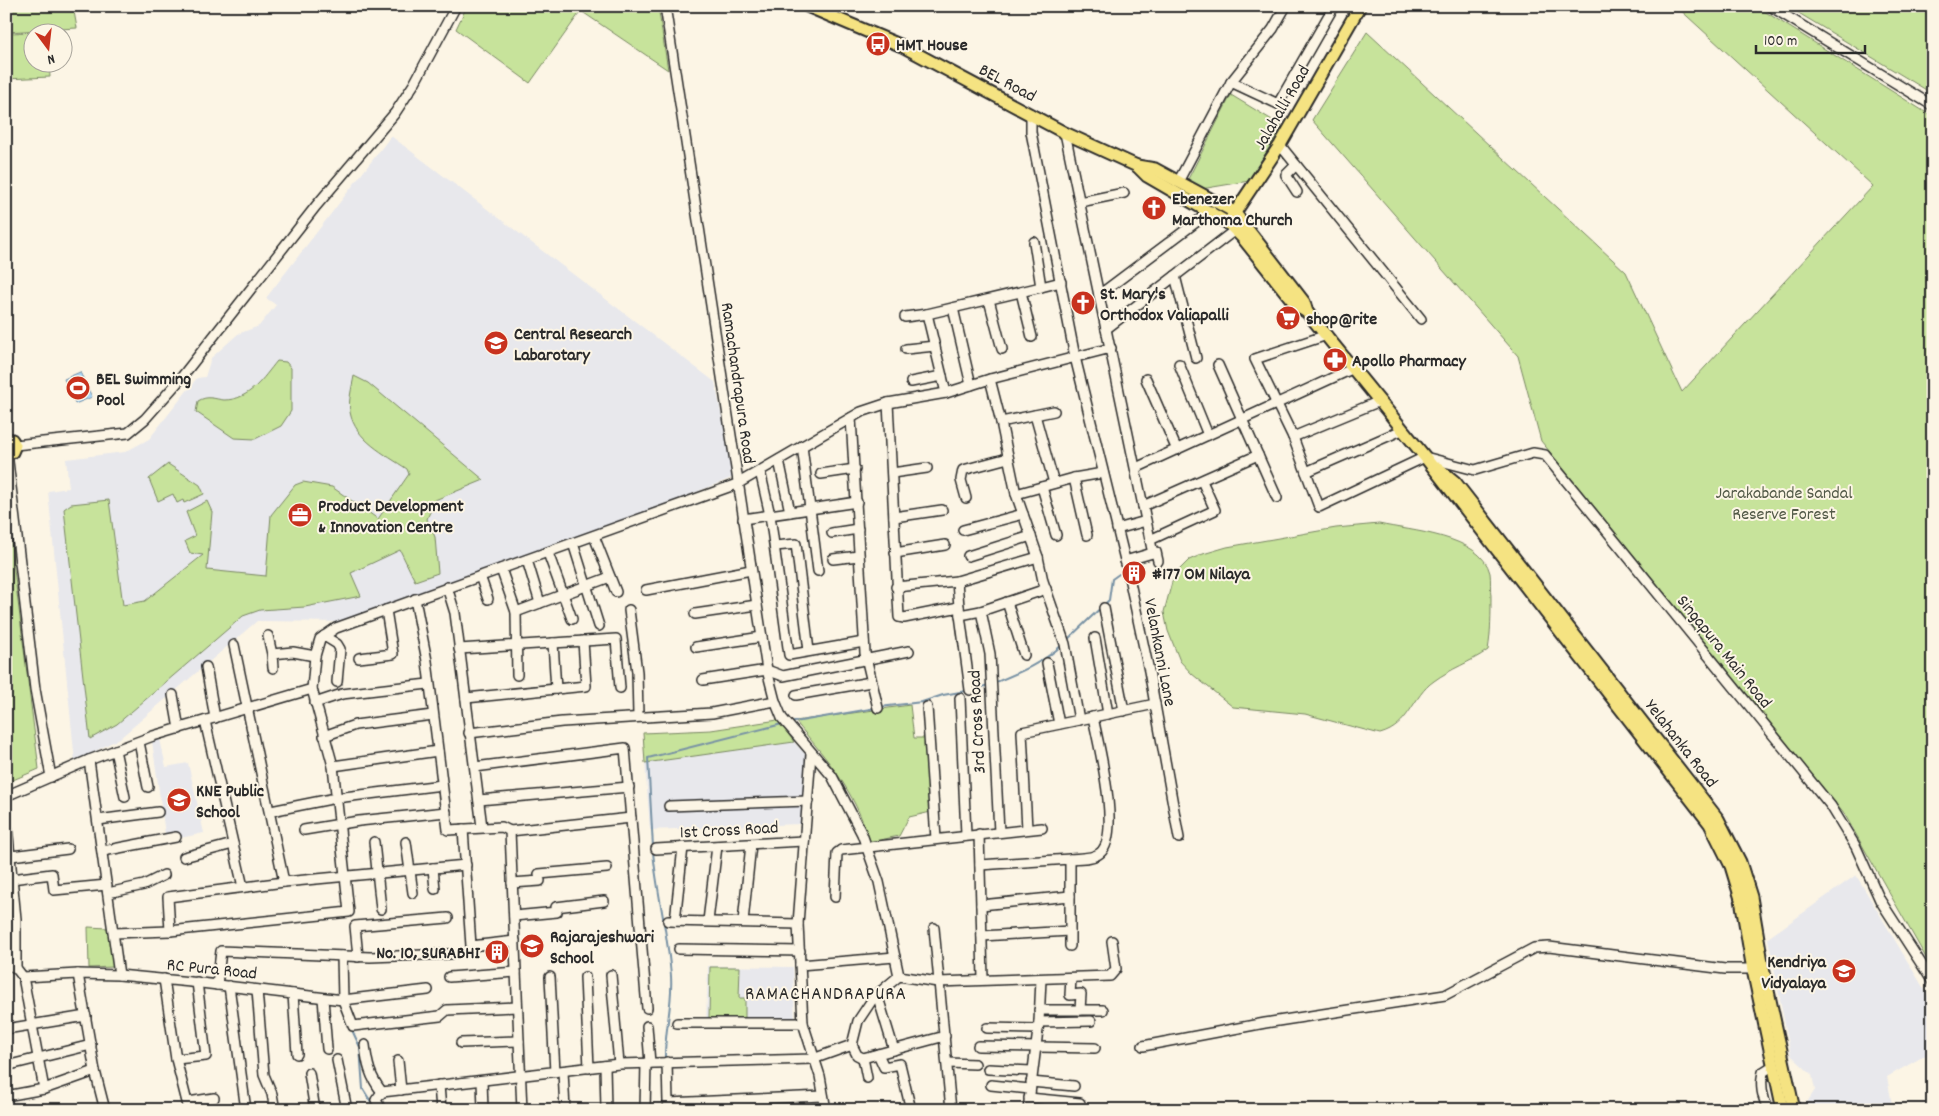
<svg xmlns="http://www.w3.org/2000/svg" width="1939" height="1116" font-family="Dekko,sans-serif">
  <rect width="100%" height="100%" fill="#fcf5e5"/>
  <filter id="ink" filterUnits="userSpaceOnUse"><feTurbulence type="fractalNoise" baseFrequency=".02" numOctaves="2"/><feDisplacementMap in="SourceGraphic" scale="10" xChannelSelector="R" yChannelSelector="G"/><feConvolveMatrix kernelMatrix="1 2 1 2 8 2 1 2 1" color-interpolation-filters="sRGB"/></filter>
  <g filter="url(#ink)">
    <g fill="#e8e8ec">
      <polygon points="391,136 715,382 734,477 581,538 342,622 257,621 120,738 75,762 48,491 69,488 66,459 125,452 149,439 197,378 205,377 211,358 238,334 259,326 276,305 266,298"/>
      <polygon points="160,739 166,767 188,763 204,833 166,841 152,741"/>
      <polygon points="794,742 807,756 801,824 650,830 645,763"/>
      <polygon points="1856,875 1933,1004 1933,1051 1887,1077 1893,1110 1804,1110 1804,1107 1815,1090 1812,1075 1791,1055 1768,938"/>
      <polygon points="708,966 793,967 795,1023 706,1022"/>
    </g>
    <g fill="#c7e39b" stroke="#798763">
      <polygon points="6,6 73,6 77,28 6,32"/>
      <polygon points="467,6 658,6 668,70 581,11 530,83 456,29"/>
      <polygon points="1676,6 1756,6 1933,117 1933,970 1845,815 1541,441 1518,356 1312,120 1367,32 1626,272 1682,392 1873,186"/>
      <polygon points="1787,6 1933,6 1933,94"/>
      <polygon points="32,32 32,62 49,63 50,77 6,79 6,33 48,32"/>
      <polygon points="1231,95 1282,126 1249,181 1195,190 1185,185"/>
      <path d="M 277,361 L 286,362 L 291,368 L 291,411 L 281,426 L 255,439 L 234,438 L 196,412 L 198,401 C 208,395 214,399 224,400 C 250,400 263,378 277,361 Z"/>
      <path d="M 354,376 L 368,383 L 484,480 L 435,500 L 427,519 L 435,537 L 438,573 L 415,581 L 400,550 L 351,573 L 361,596 L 305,607 L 260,610 L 243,616 L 117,724 L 90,739 L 64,509 L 71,504 L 109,500 L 123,605 L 145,601 L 203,555 L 190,553 L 185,541 L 195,536 L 186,512 L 207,501 L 212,512 L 207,570 L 266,576 L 271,515 L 295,485 L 303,482 L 332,487 L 378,519 L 409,474 L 407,469 C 385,454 355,440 350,412 C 348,401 352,387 354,376 Z"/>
      <polygon points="168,464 200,485 204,494 184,503 183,500 177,503 173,494 158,501 149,479"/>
      <polygon points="6,506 39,769 6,783"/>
      <path d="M 1379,524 C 1410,531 1481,535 1490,573 C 1491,580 1490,589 1491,596 C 1491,614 1491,633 1488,650 C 1471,662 1450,669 1434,681 C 1412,696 1410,726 1380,734 L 1305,714 L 1233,707 L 1192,674 L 1180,661 L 1168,631 L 1164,612 L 1172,582 L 1179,570 L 1189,560 L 1203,554 L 1227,547 L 1336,528 Z"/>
      <path d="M 910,705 L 914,738 L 926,738 L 931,812 L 909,817 L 899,836 L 870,842 C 853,788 830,763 795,721 Z"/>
      <polygon points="778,720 794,742 645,763 643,733 711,730"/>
      <polygon points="88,927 108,928 114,967 89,968"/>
      <polygon points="710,967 740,967 739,998 745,998 745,1019 709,1018"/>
    </g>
    <polygon fill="#acd7f7" stroke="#7892a5" points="80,372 92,397 75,404 64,379"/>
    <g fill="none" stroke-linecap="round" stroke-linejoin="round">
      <g stroke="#7892a5" stroke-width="2">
        <polyline points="1067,640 1109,600 1112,579 1119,574"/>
        <path d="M 994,683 C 1018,673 1043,663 1062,645"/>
        <polyline points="973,690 988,685"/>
        <polyline points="880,707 922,702 943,695 966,691"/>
        <polyline points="789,723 876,708"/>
        <polyline points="653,847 648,758 782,724"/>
        <path d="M 653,852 C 657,893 668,934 671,976 C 673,1005 664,1032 665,1060"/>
        <polyline points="351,1028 360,1047 363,1089 376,1110"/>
        <polyline points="666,1105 666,1110"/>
      </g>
      <defs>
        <g id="minor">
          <polyline points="665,6 767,670 775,701 782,718 832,776 862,834 879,882 899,976"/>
          <polyline points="1770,6 1933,106"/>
          <polyline points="1231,82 1278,104 1334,6"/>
          <polyline points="1031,114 1031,132 1075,357 1127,568 1149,671 1179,838"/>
          <polyline points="1065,133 1152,549"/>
          <polyline points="1280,145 1421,319"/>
          <polyline points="1296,165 1286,175 1297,192"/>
          <polyline points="1178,182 1231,82 1273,29 1286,6"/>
          <polyline points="1080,202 1124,193"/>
          <polyline points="1175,276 1196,358"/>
          <polyline points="1041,287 1061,282"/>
          <polyline points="1021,292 1032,337"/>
          <polyline points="1099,295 1211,211"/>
          <polyline points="989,300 1002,349"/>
          <polyline points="953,308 971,385"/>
          <polyline points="905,317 927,314"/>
          <polyline points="1106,329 1235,230"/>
          <polyline points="1327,335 1255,359 1293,437 1380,401"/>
          <polyline points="906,349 935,346"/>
          <polyline points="1179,364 1208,435"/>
          <polyline points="1218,365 1277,498"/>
          <polyline points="990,379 1001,422 1054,411"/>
          <polyline points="1146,379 1177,450"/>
          <polyline points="911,382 942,376"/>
          <polyline points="946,393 927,314 1041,287 1034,242"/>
          <polyline points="888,403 899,617 904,618 959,607 960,615 981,611 1046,589"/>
          <polyline points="1035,415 1054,483"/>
          <polyline points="851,418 865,653 878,708"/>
          <polyline points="1001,422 1016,494 1038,557 1043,581 1065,644 1079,720"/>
          <polyline points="1293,437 1306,472 1402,430"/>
          <polyline points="15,445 128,433 145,419 177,383 316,206 395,113 414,84 456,6"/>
          <polyline points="802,446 818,571"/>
          <polyline points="7,453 35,689 51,777"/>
          <polyline points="779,460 790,512"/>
          <polyline points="1136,468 1354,368"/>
          <polyline points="760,471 770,515 789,655 864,642"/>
          <polyline points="1306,472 1319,507 1425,457 1475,470 1533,453 1545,455 1831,806 1856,847 1880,900 1933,982"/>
          <polyline points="892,473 927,468"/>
          <polyline points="821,474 855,469"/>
          <polyline points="1042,487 1056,535"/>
          <polyline points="1016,494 1074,478"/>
          <polyline points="966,498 961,480 963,470 1008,458"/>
          <polyline points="1143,506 1258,455"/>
          <polyline points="894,517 942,510"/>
          <polyline points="743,519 857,502"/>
          <polyline points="1117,529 1146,521"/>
          <polyline points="963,530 1023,514"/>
          <polyline points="832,533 858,529"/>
          <polyline points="1087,535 1074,478 1103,473"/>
          <polyline points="594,536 616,592"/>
          <polyline points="1150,540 1215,510 1202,481"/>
          <polyline points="573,543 599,626"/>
          <polyline points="775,546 796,544 809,651"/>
          <polyline points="548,553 572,619"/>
          <polyline points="895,553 945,545"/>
          <polyline points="968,556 1031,536"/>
          <polyline points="833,559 859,556"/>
          <polyline points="527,560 540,603"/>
          <polyline points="1125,561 1156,552 1158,561"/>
          <polyline points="501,569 516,612 517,675"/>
          <polyline points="480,576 488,599"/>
          <polyline points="957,581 959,607"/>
          <polyline points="447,587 455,613 482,827"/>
          <polyline points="896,587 957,581 1038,557"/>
          <polyline points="646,590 751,570"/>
          <polyline points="415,599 427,661 448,830 502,827 510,831 631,818"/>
          <polyline points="1007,602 1024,655"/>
          <polyline points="1104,608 1124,711"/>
          <polyline points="629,610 637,672 638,716"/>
          <polyline points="981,611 990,654 999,832"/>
          <polyline points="516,612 610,577"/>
          <polyline points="695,614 757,605"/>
          <polyline points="960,615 970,690"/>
          <polyline points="268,636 272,654"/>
          <polyline points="324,636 337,644 340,649 337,682"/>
          <polyline points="1095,638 1108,714"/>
          <polyline points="553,643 556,689"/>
          <polyline points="234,645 284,882"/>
          <polyline points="696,647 762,637"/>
          <polyline points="459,649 616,639 620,688"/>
          <polyline points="359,658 393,654 386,610"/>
          <polyline points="1047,663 1059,724"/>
          <polyline points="206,667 215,718"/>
          <polyline points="273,668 272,654 293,652 315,656"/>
          <polyline points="703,680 767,670 783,676 909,651"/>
          <polyline points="173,695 179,729"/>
          <polyline points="796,695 871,682"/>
          <polyline points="466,698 586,686 583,641"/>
          <polyline points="960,698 966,835"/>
          <polyline points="315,703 342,694 428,684"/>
          <polyline points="927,707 936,839"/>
          <polyline points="205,721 243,887"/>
          <polyline points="469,733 562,722 712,713 775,701"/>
          <polyline points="324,736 355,725 433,715"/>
          <polyline points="139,742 148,787"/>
          <polyline points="115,750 125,797"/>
          <polyline points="811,754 798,924 803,1023 820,1076 826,1110"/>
          <polyline points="89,760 119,975"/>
          <polyline points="333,766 438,751"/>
          <polyline points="475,767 625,748 647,1008"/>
          <polyline points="6,796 89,760 153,736 312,689 315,656 320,639 336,628 737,484 861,412 888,403 946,393 990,379 1111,348"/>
          <polyline points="479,800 629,787"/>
          <polyline points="669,806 808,801"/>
          <polyline points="271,811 336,798 442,785"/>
          <polyline points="6,815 16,919 16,968"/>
          <polyline points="98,820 158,812"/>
          <polyline points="463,829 471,946 515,941"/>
          <polyline points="1027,829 1022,732 1155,704"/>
          <polyline points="304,830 359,821 446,812"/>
          <polyline points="510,831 522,1110"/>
          <polyline points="979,834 983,979"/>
          <polyline points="374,842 381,909"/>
          <polyline points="406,842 413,893"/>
          <polyline points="656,849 804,841"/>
          <polyline points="103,851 176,837"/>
          <polyline points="11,856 68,849"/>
          <polyline points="184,857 233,844"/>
          <path d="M 1070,859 C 1079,858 1093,859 1100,853 C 1122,835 1098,743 1093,717"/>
          <polyline points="980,865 1070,859 1070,946"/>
          <polyline points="433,868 435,889"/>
          <polyline points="11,879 52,874 54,890 107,885"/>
          <polyline points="512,883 540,881 539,874 607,868"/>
          <polyline points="108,893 144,885 164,875"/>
          <polyline points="835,897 837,853 841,850 1042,828"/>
          <polyline points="981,905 1070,896"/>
          <polyline points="514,916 557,912 556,907 604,901"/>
          <polyline points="668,921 798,924"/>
          <polyline points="675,921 683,847"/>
          <polyline points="708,921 717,846"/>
          <polyline points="743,922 751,844"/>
          <polyline points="934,928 951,1110"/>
          <polyline points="170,931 168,897 284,882 466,865"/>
          <polyline points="114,933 170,931 349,912 333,766 312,689"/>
          <polyline points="982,936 1070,931"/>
          <polyline points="679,949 800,951"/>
          <polyline points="342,956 343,1000 353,1026 440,1016 447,1010 517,1007"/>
          <polyline points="358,957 355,926 448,918"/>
          <polyline points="6,964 16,968 23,977 78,974 119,975 201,983 343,1000 428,990"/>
          <polyline points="800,965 895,957"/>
          <polyline points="78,974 95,1071 105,1110"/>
          <polyline points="611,975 619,1064"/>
          <polyline points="899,976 938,982 1110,976 1116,969 1112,941"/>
          <polyline points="23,977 44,1089 95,1071"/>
          <polyline points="449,977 516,972"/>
          <polyline points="550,977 555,1072"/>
          <polyline points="585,977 589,1068"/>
          <polyline points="1071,978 1070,995 1081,994 1080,1010"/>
          <polyline points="164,979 176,1059 189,1110"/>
          <polyline points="217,985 221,951 370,957 450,954"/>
          <polyline points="229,986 246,1110"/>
          <polyline points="257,990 264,1075 272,1094 275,1110"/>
          <polyline points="293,994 297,1054"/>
          <polyline points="877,994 894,1050"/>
          <polyline points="323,998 327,1049"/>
          <polyline points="1039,1010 1103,1010"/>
          <polyline points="1039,1022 1091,1021"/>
          <polyline points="677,1023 803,1023"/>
          <polyline points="647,1026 650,1063"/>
          <polyline points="987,1028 1038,1029"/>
          <polyline points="6,1029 86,1016"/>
          <polyline points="461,1043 519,1041"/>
          <path d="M 365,1045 C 367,1064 370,1077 382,1092"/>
          <polyline points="852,1045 857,1055 863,1058 945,1036"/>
          <polyline points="978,1046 1095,1048"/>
          <polyline points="1143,1046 1265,1023 1445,995 1534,948 1549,947 1725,969 1758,969"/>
          <polyline points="878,1054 884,1067 900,1064 911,1110"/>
          <polyline points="863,1058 867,1078"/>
          <polyline points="176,1059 206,1056 197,982"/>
          <polyline points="337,1060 347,1110"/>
          <polyline points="398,1061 401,1090"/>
          <polyline points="667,1062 668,1103 823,1096"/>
          <polyline points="948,1063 975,1064"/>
          <polyline points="6,1066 91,1045"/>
          <polyline points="605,1066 606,1110"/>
          <polyline points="988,1069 1032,1071"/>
          <polyline points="563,1071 565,1110"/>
          <polyline points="309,1073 315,1110"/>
          <polyline points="482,1081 483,1110"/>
          <polyline points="1031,1082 1074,1086"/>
          <polyline points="439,1085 441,1110"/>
          <polyline points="991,1085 1030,1089"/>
          <polyline points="382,1092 619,1064 813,1059 852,1045 858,1021 874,997 899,976"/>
          <polyline points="6,1096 44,1089"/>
          <polyline points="1029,1098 1080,1103"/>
          <polyline points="188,1102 214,1098"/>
          <polyline points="381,1110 376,1100 382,1092"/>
          <polyline points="645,1110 646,1063"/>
          <polyline points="1028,1110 1039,1022 1041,979"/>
          <path d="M 1769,1110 C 1762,1098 1760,1085 1763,1072 L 1774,1065"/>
        </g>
        <g id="major">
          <polyline points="807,6 902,46 1065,133 1137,166 1155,169 1229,209 1235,213 1304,302 1307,312 1425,457 1710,824 1731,866 1741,899 1753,970 1783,1110"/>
          <polyline points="1137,166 1147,176 1228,223 1242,237 1297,306 1307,312"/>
          <polyline points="1228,223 1280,145 1360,6"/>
          <polyline points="6,439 12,440 15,445 12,452 6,453"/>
          <polyline points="1438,468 1455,482 1718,819 1740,862 1751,897 1763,968 1794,1110"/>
        </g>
      </defs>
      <use href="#minor" stroke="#2b2b2b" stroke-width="12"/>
      <use href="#major" stroke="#2b2b2b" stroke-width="15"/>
      <use href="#minor" stroke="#fcf5e5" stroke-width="9"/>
      <use href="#major" stroke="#f5e382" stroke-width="11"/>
    </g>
  </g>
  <defs>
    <symbol id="bus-disc" viewBox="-11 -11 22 22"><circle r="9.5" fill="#c8321e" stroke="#fcf5e5"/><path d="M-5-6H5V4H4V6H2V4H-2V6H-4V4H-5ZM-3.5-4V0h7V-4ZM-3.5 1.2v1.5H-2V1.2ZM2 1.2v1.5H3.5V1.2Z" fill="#fff"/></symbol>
    <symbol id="church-disc" viewBox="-11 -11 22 22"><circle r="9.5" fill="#c8321e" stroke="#fcf5e5"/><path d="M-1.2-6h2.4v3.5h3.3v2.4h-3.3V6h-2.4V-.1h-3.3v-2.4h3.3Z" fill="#fff"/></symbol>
    <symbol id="supermarket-disc" viewBox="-11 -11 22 22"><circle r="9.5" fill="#c8321e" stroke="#fcf5e5"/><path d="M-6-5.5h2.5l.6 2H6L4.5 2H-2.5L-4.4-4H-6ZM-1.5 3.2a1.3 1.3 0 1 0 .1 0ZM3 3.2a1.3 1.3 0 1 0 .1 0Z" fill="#fff"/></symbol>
    <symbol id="university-disc" viewBox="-11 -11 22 22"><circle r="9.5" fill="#c8321e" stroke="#fcf5e5"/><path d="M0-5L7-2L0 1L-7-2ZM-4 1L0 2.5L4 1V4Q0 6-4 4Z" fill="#fff"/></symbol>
    <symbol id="pharmacy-disc" viewBox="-11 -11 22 22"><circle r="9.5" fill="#c8321e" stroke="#fcf5e5"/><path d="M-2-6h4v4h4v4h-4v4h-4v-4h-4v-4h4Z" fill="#fff"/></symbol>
    <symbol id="stadium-disc" viewBox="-11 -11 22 22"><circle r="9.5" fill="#c8321e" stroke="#fcf5e5"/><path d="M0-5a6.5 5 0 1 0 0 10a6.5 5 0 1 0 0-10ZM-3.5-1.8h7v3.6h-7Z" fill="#fff"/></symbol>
    <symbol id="office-disc" viewBox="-11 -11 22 22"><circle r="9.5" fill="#c8321e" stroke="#fcf5e5"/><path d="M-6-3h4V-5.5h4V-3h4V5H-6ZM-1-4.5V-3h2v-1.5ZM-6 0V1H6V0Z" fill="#fff"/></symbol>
    <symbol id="building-disc" viewBox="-11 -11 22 22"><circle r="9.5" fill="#c8321e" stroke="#fcf5e5"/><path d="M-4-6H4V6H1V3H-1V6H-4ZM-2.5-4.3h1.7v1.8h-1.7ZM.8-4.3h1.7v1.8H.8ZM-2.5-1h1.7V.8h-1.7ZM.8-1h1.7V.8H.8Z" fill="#fff"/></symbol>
    <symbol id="school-disc" viewBox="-11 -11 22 22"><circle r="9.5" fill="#c8321e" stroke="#fcf5e5"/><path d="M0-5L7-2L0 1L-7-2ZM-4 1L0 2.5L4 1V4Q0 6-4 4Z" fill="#fff"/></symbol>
  </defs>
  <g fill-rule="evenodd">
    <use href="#bus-disc" x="864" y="30" width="28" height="28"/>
    <use href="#church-disc" x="1140" y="194" width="28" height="28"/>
    <use href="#church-disc" x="1069" y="289" width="28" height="28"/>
    <use href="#supermarket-disc" x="1274" y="304" width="28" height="28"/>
    <use href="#university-disc" x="482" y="329" width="28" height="28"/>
    <use href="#pharmacy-disc" x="1321" y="346" width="28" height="28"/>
    <use href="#stadium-disc" x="64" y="374" width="28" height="28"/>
    <use href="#office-disc" x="286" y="501" width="28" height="28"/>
    <use href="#building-disc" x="1120" y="559" width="28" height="28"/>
    <use href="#school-disc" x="165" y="786" width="28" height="28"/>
    <use href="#school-disc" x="518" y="932" width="28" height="28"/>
    <use href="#building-disc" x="483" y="938" width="28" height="28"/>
    <use href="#school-disc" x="1830" y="957" width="28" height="28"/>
  </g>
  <g text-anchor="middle" stroke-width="4" stroke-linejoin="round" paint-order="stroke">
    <g font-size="18" font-weight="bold" fill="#2b2b2b" stroke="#fcf5e5" text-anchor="start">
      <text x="896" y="50">HMT House</text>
      <text x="1172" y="204">Ebenezer<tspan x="1172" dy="21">Marthoma Church</tspan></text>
      <text x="1100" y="299">St. Mary's<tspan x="1100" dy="21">Orthodox Valiapalli</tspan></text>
      <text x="1306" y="324">shop@rite</text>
      <text x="514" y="339">Central Research<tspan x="514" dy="21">Labarotary</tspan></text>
      <text x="1352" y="366">Apollo Pharmacy</text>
      <text x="96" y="384">BEL Swimming<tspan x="96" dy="21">Pool</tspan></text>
      <text x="318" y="511">Product Development<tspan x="318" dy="21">&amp; Innovation Centre</tspan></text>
      <text x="1152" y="579">#177 OM Nilaya</text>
      <text x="196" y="796">KNE Public<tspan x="196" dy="21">School</tspan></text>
      <text x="550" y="942">Rajarajeshwari<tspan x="550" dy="21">School</tspan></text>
      <text x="480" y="958" text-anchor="end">No. 10, SURABHI</text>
      <text x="1826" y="967" text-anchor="end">Kendriya<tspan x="1826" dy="21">Vidyalaya</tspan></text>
    </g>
    <g font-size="18" fill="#2b2b2b" stroke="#fcf5e5">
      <text transform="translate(1008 82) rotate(28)" y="6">BEL Road</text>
      <text transform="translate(1281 107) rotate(-60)" y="6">Jalahalli Road</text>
      <text transform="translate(739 383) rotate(82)" y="6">Ramachandrapura Road</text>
      <text transform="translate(1725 651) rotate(51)" y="6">Singapura Main Road</text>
      <text transform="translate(1161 652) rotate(79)" y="6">Velankanni Lane</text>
      <text transform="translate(976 722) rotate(-93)" y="6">3rd Cross Road</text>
      <text transform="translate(1682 743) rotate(52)" y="6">Yelahanka Road</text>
      <text transform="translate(729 829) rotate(-3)" y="6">1st Cross Road</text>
      <text transform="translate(212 968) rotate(6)" y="6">RC Pura Road</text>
    </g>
    <g font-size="18" fill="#525947" stroke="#fcf5e5">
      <text x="1784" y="498">Jarakabande Sandal<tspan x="1784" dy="21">Reserve Forest</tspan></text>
    </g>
    <g font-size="19" letter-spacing="1" fill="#2b2b2b" stroke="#fcf5e5">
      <text x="826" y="999">RAMACHANDRAPURA</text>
    </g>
  </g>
  <rect width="1939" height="1116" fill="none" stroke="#fcf5e5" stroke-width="25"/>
  <rect x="12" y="12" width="1914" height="1091" fill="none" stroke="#2b2b2b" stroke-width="2" filter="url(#ink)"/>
  <g transform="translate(48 48) rotate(165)"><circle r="24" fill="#fcf5e5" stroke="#a8a49b"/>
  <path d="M0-4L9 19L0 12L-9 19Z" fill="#c8321e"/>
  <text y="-8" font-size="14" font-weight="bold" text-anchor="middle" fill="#2b2b2b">N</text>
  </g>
  <path d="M1756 45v8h109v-8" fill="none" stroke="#2b2b2b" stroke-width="2.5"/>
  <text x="1764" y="45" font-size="15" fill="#2b2b2b" stroke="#fcf5e5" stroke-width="4" paint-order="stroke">100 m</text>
</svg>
